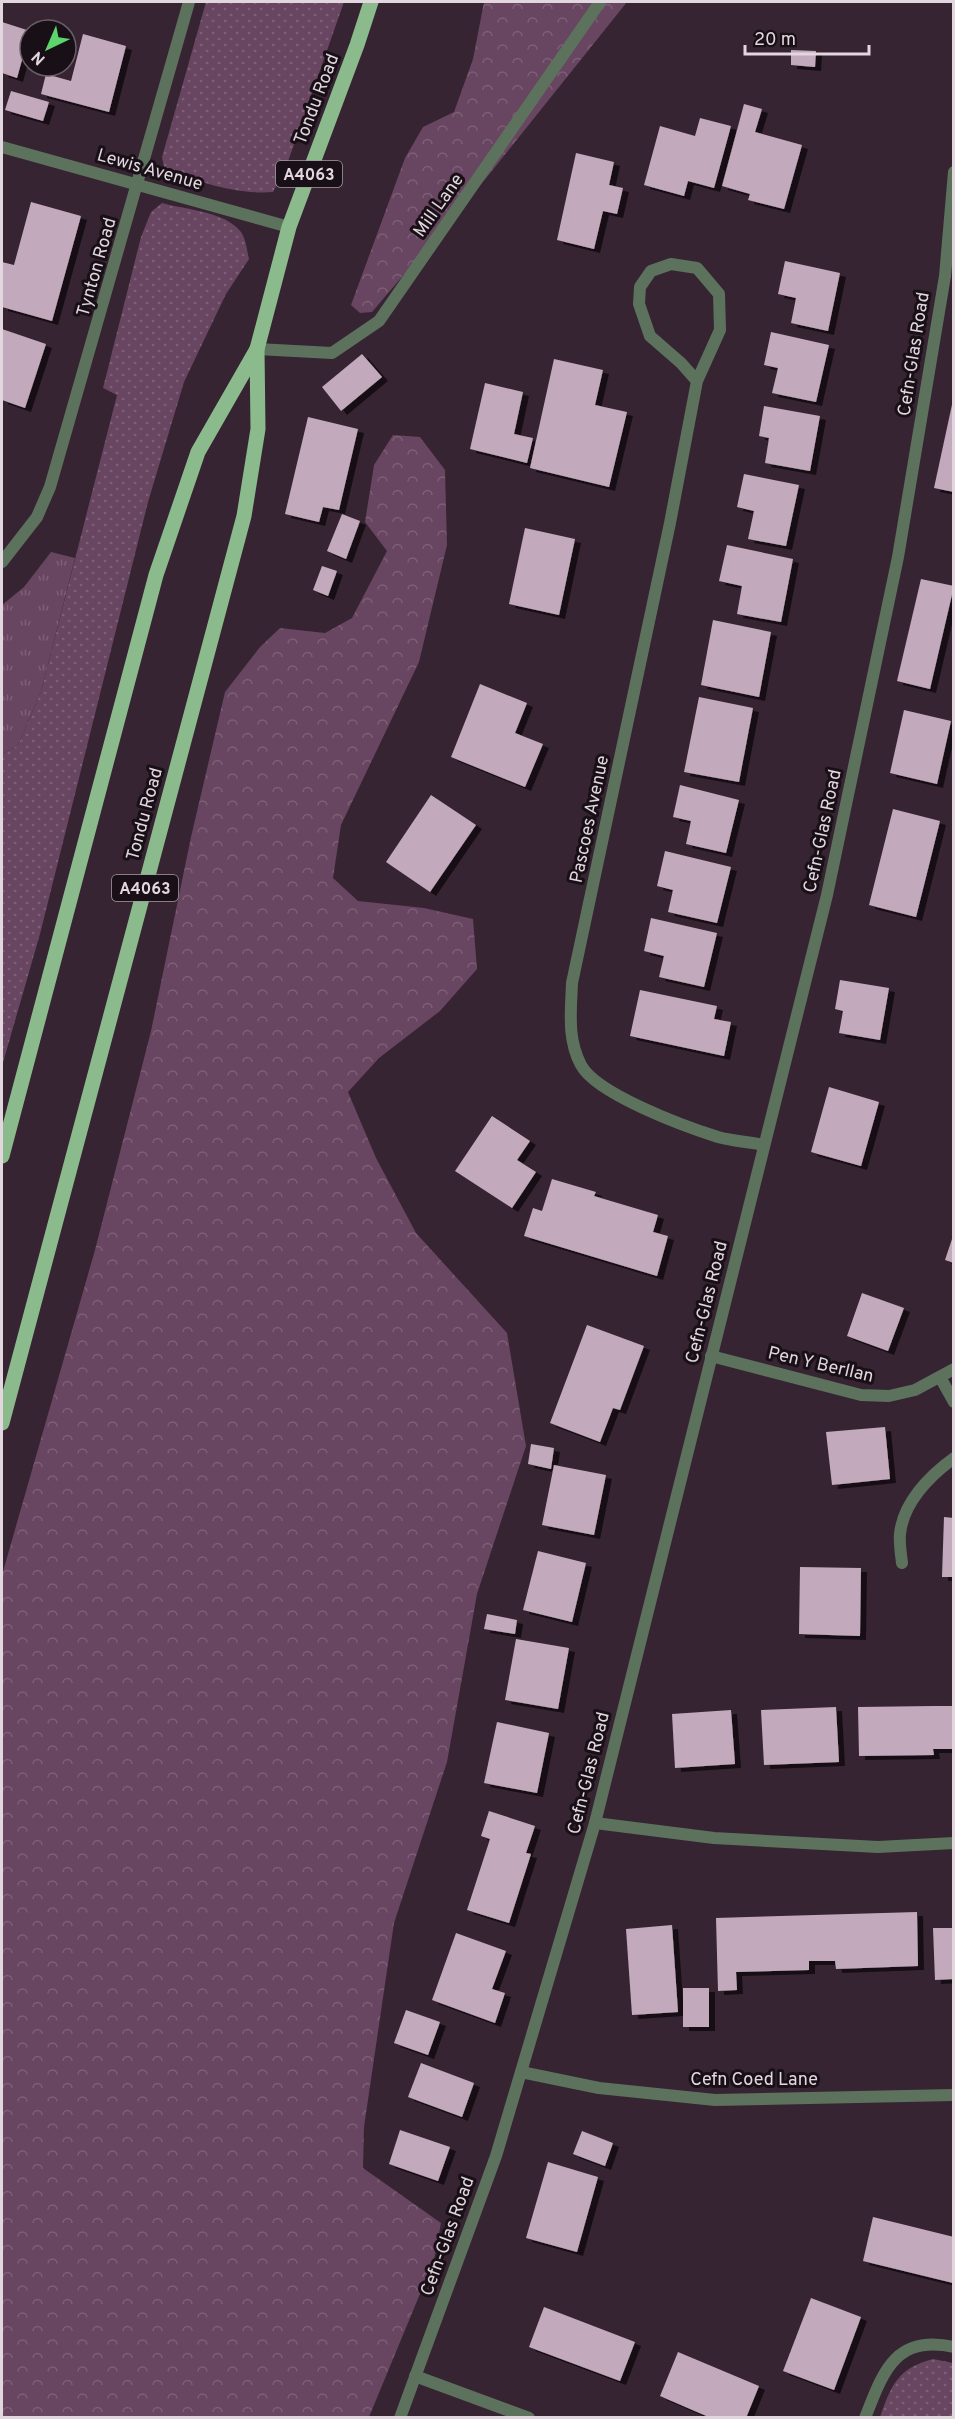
<svg xmlns="http://www.w3.org/2000/svg" width="955" height="2419" font-family="Overpass,sans-serif">
  <defs>
    <pattern id="grass-dots" width="8" height="8" patternUnits="userSpaceOnUse" patternTransform="scale(1.5)"><rect width="8" height="8" fill="#684560"/><path d="M2 2h.1M6 6h.1" fill="none" stroke="#7d5f76" stroke-width="1.8" stroke-linecap="round"/></pattern>
    <pattern id="forest-crowns" width="20" height="18" patternUnits="userSpaceOnUse" patternTransform="scale(1.5)"><rect width="20" height="18" fill="#684560"/><path d="M2 6a3 3 0 1 1 6 0M12 15a3 3 0 1 1 6 0" fill="none" stroke="#7d5f76"/></pattern>
    <pattern id="park-tufts" width="24" height="20" patternUnits="userSpaceOnUse" patternTransform="scale(1.5)"><rect width="24" height="20" fill="#684560"/><path d="M3 7l-1-3M5 7V3M7 7l1-3M15 17l-1-3M17 17v-4M19 17l1-3" fill="none" stroke="#7d5f76"/></pattern>
    <filter id="shadow"><feDropShadow dx="6" dy="4" stdDeviation="0" flood-color="#0009"/></filter>
  </defs>
  <rect width="100%" height="100%" fill="#362432"/>
  <g fill="url(#grass-dots)">
    <path d="M 206,2 L 344,2 L 285,170 L 273,192 C 239,195 194,182 164,167 L 162,157 Z"/>
    <path d="M 162,203 C 186,210 225,211 241,232 C 246,239 247,251 249,259 L 226,294 L 184,382 L 148,502 L 40,934 L 2,1066 L 2,754 L 18,745 L 41,692 L 117,395 L 103,388 L 141,237 L 151,212 Z"/>
    <path d="M 933,2359 L 953,2363 L 953,2417 L 880,2417 C 891,2385 898,2368 933,2359 Z"/>
  </g>
  <g fill="url(#forest-crowns)">
    <polygon points="484,2 627,2 487,177 372,312 360,313 351,305 405,158 423,127 454,112 473,59"/>
    <polygon points="393,435 420,437 445,470 447,545 419,662 341,825 333,878 358,901 424,908 473,919 477,969 440,1011 379,1058 348,1092 376,1158 416,1233 507,1333 526,1446 477,1594 447,1762 394,1923 364,2127 363,2168 441,2223 434,2260 369,2417 2,2417 2,1575 95,1250 151,1031 191,837 225,692 260,647 280,628 325,633 352,618 387,551 365,522 374,465"/>
  </g>
  <polygon fill="url(#park-tufts)" points="51,552 75,558 41,692 18,745 2,754 2,605 24,587"/>
  <g fill="#c2aabc" filter="url(#shadow)">
    <polygon points="2,22 30,31 17,78 2,73"/>
    <polygon points="83,34 126,46 109,112 41,94 46,74 71,81"/>
    <polygon points="791,50 816,51 815,67 791,65"/>
    <polygon points="11,91 49,102 43,121 5,110"/>
    <polygon points="744,104 762,109 755,132 802,145 784,209 748,200 750,194 722,186"/>
    <polygon points="700,118 731,126 714,188 688,181 684,196 644,185 660,126 695,136"/>
    <polygon points="576,153 614,162 609,185 623,188 617,214 603,211 594,249 557,240"/>
    <polygon points="31,202 81,216 52,321 2,307 2,262 14,265"/>
    <polygon points="785,261 840,273 828,331 791,323 796,298 778,294"/>
    <polygon points="2,329 46,344 25,408 2,400"/>
    <polygon points="771,332 829,345 816,402 772,393 778,368 764,365"/>
    <polygon points="362,354 382,377 341,411 322,387"/>
    <polygon points="554,359 603,370 595,405 627,412 609,487 530,468"/>
    <polygon points="485,383 523,392 514,434 533,438 527,463 470,449"/>
    <polygon points="953,400 954,401 954,492 934,488"/>
    <polygon points="764,406 820,416 810,471 765,463 769,438 759,436"/>
    <polygon points="308,417 358,429 339,510 323,507 319,522 285,514"/>
    <polygon points="744,474 799,485 786,546 748,539 754,511 737,507"/>
    <polygon points="342,514 360,521 346,559 327,551"/>
    <polygon points="525,528 575,539 559,615 509,604"/>
    <polygon points="727,545 793,559 781,622 737,614 742,586 719,581"/>
    <polygon points="322,566 337,571 328,596 313,590"/>
    <polygon points="921,579 954,586 930,689 897,681"/>
    <polygon points="713,620 771,632 759,697 701,685"/>
    <polygon points="480,684 527,703 515,733 543,744 525,787 451,757"/>
    <polygon points="699,697 753,708 739,782 684,772"/>
    <polygon points="904,710 951,721 937,784 890,773"/>
    <polygon points="680,785 739,800 726,853 686,844 691,821 673,817"/>
    <polygon points="431,795 476,825 430,892 386,862"/>
    <polygon points="893,809 940,821 916,917 869,905"/>
    <polygon points="665,851 731,867 717,923 668,912 673,890 657,886"/>
    <polygon points="651,918 717,933 704,987 659,977 664,956 644,951"/>
    <polygon points="840,980 889,988 880,1040 839,1033 843,1011 835,1009"/>
    <polygon points="640,990 717,1006 714,1019 731,1022 724,1056 630,1036"/>
    <polygon points="829,1087 879,1102 861,1166 811,1152"/>
    <polygon points="492,1116 530,1141 517,1160 536,1172 512,1208 455,1171"/>
    <polygon points="552,1179 596,1192 594,1196 658,1215 653,1232 668,1236 657,1276 524,1236 533,1208 542,1211"/>
    <polygon points="953,1236 954,1237 954,1263 945,1260"/>
    <polygon points="862,1293 904,1308 888,1351 847,1336"/>
    <polygon points="587,1325 644,1346 620,1410 613,1408 600,1442 550,1423"/>
    <polygon points="885,1427 890,1479 832,1485 826,1432"/>
    <polygon points="531,1444 554,1448 551,1469 528,1464"/>
    <polygon points="554,1465 606,1475 594,1535 542,1525"/>
    <polygon points="944,1517 954,1518 954,1577 942,1577"/>
    <polygon points="538,1551 586,1563 572,1622 523,1610"/>
    <polygon points="800,1567 861,1568 860,1636 799,1634"/>
    <polygon points="487,1614 517,1620 515,1634 484,1629"/>
    <polygon points="516,1639 569,1648 558,1709 505,1700"/>
    <polygon points="934,1706 954,1706 954,1749 933,1749 934,1755 859,1756 858,1707"/>
    <polygon points="836,1707 839,1762 764,1765 761,1710"/>
    <polygon points="731,1710 735,1764 675,1768 672,1714"/>
    <polygon points="497,1722 549,1733 537,1793 484,1783"/>
    <polygon points="489,1811 535,1826 526,1853 531,1854 509,1923 467,1910 490,1839 481,1836"/>
    <polygon points="917,1912 918,1966 836,1969 835,1961 809,1961 809,1970 736,1972 737,1990 718,1991 716,1918"/>
    <polygon points="672,1925 678,2012 632,2015 626,1929"/>
    <polygon points="933,1928 954,1928 954,1979 935,1980"/>
    <polygon points="456,1933 506,1951 492,1989 505,1993 495,2023 432,2000"/>
    <rect x="683" y="1988" width="26" height="39"/>
    <polygon points="406,2010 440,2022 428,2055 394,2043"/>
    <polygon points="421,2063 474,2083 462,2117 408,2097"/>
    <polygon points="400,2130 450,2147 438,2181 389,2164"/>
    <polygon points="582,2131 613,2143 605,2166 573,2154"/>
    <polygon points="548,2162 598,2177 577,2252 526,2238"/>
    <polygon points="873,2217 954,2237 953,2283 863,2261"/>
    <polygon points="811,2298 861,2317 834,2390 783,2371"/>
    <polygon points="544,2307 635,2342 620,2381 529,2347"/>
    <polygon points="678,2352 759,2386 746,2418 711,2418 660,2396"/>
  </g>
  <g fill="none" stroke-linecap="round" stroke-linejoin="round">
    <polyline stroke="#5c725d" stroke-width="12" points="521,2072 599,2088 715,2100 954,2095"/>
    <g stroke="#5c725d" stroke-width="12">
      <polyline points="2,147 289,227"/>
      <polyline points="257,349 332,353 379,321 600,2"/>
      <path d="M 697,381 L 720,330 L 719,294 L 697,268 L 671,264 L 651,271 L 640,287 L 639,304 L 650,336 L 681,363 L 697,381 L 670,523 L 572,983 C 571,1011 567,1039 581,1065 C 596,1094 686,1127 718,1137 C 732,1141 749,1142 764,1145"/>
      <polyline points="2,562 37,517 50,487 189,2"/>
      <polyline points="711,1356 861,1395 889,1396 915,1390 954,1369"/>
      <polyline points="940,1377 954,1402"/>
      <path d="M 902,1563 C 901,1554 899,1543 900,1534 C 903,1503 929,1476 954,1458"/>
      <polyline points="595,1823 714,1838 878,1847 954,1843"/>
      <polyline points="400,2418 496,2156 595,1823 827,895 898,557 945,276 954,172"/>
      <path d="M 865,2418 C 883,2372 895,2334 954,2347"/>
    </g>
    <polyline stroke="#5c725d" stroke-width="12" points="415,2376 529,2418"/>
    <g stroke="#8bba8d" stroke-width="15">
      <polyline points="2,1156 156,575 198,452 257,349"/>
      <polyline points="2,1423 244,516 258,429 257,349 289,227 357,45 371,2"/>
    </g>
  </g>
  <g text-anchor="middle" stroke-width="6" stroke-linejoin="round" paint-order="stroke">
    <g fill="#181016" stroke="#a59ba3" stroke-width="1.5">
      <rect x="276" y="161" width="66" height="26" rx="4.5"/>
      <rect x="112" y="875" width="66" height="26" rx="4.5"/>
    </g>
    <g font-size="16" font-weight="bold" fill="#e2d6df">
      <text x="309" y="180">A4063</text>
      <text x="145" y="894">A4063</text>
    </g>
    <g font-size="18" fill="#e2d6df" stroke="#181016">
      <text transform="translate(316 99) rotate(-69)" y="6">Tondu Road</text>
      <text transform="translate(150 169) rotate(16)" y="6">Lewis Avenue</text>
      <text transform="translate(438 205) rotate(-55)" y="6">Mill Lane</text>
      <text transform="translate(96 267) rotate(-74)" y="6">Tynton Road</text>
      <text transform="translate(913 354) rotate(-81)" y="6">Cefn-Glas Road</text>
      <text transform="translate(144 814) rotate(-75)" y="6">Tondu Road</text>
      <text transform="translate(589 819) rotate(-78)" y="6">Pascoes Avenue</text>
      <text transform="translate(822 831) rotate(-78)" y="6">Cefn-Glas Road</text>
      <text transform="translate(706 1302) rotate(-76)" y="6">Cefn-Glas Road</text>
      <text transform="translate(821 1364) rotate(13)" y="6">Pen Y Berllan</text>
      <text transform="translate(588 1773) rotate(-76)" y="6">Cefn-Glas Road</text>
      <text x="754" y="2085">Cefn Coed Lane</text>
      <text transform="translate(447 2236) rotate(-70)" y="6">Cefn-Glas Road</text>
    </g>
  </g>
  <rect width="955" height="2419" fill="none" stroke="#e2d6df" stroke-width="6"/>
  <g transform="translate(48 48) rotate(224)"><circle r="28" fill="#181016" stroke="#695f66" stroke-width="1.5"/>
  <path d="M0-4.5L10 22L0 15L-10 22Z" fill="#5dd56d"/>
  <text y="-9" font-size="16" font-weight="bold" text-anchor="middle" fill="#e2d6df">N</text>
  </g>
  <path d="M745 45v9h124v-9" fill="none" stroke="#e2d6df" stroke-width="3"/>
  <text x="754" y="45" font-size="18" fill="#e2d6df" stroke="#181016" stroke-width="4.5" paint-order="stroke">20 m</text>
</svg>
